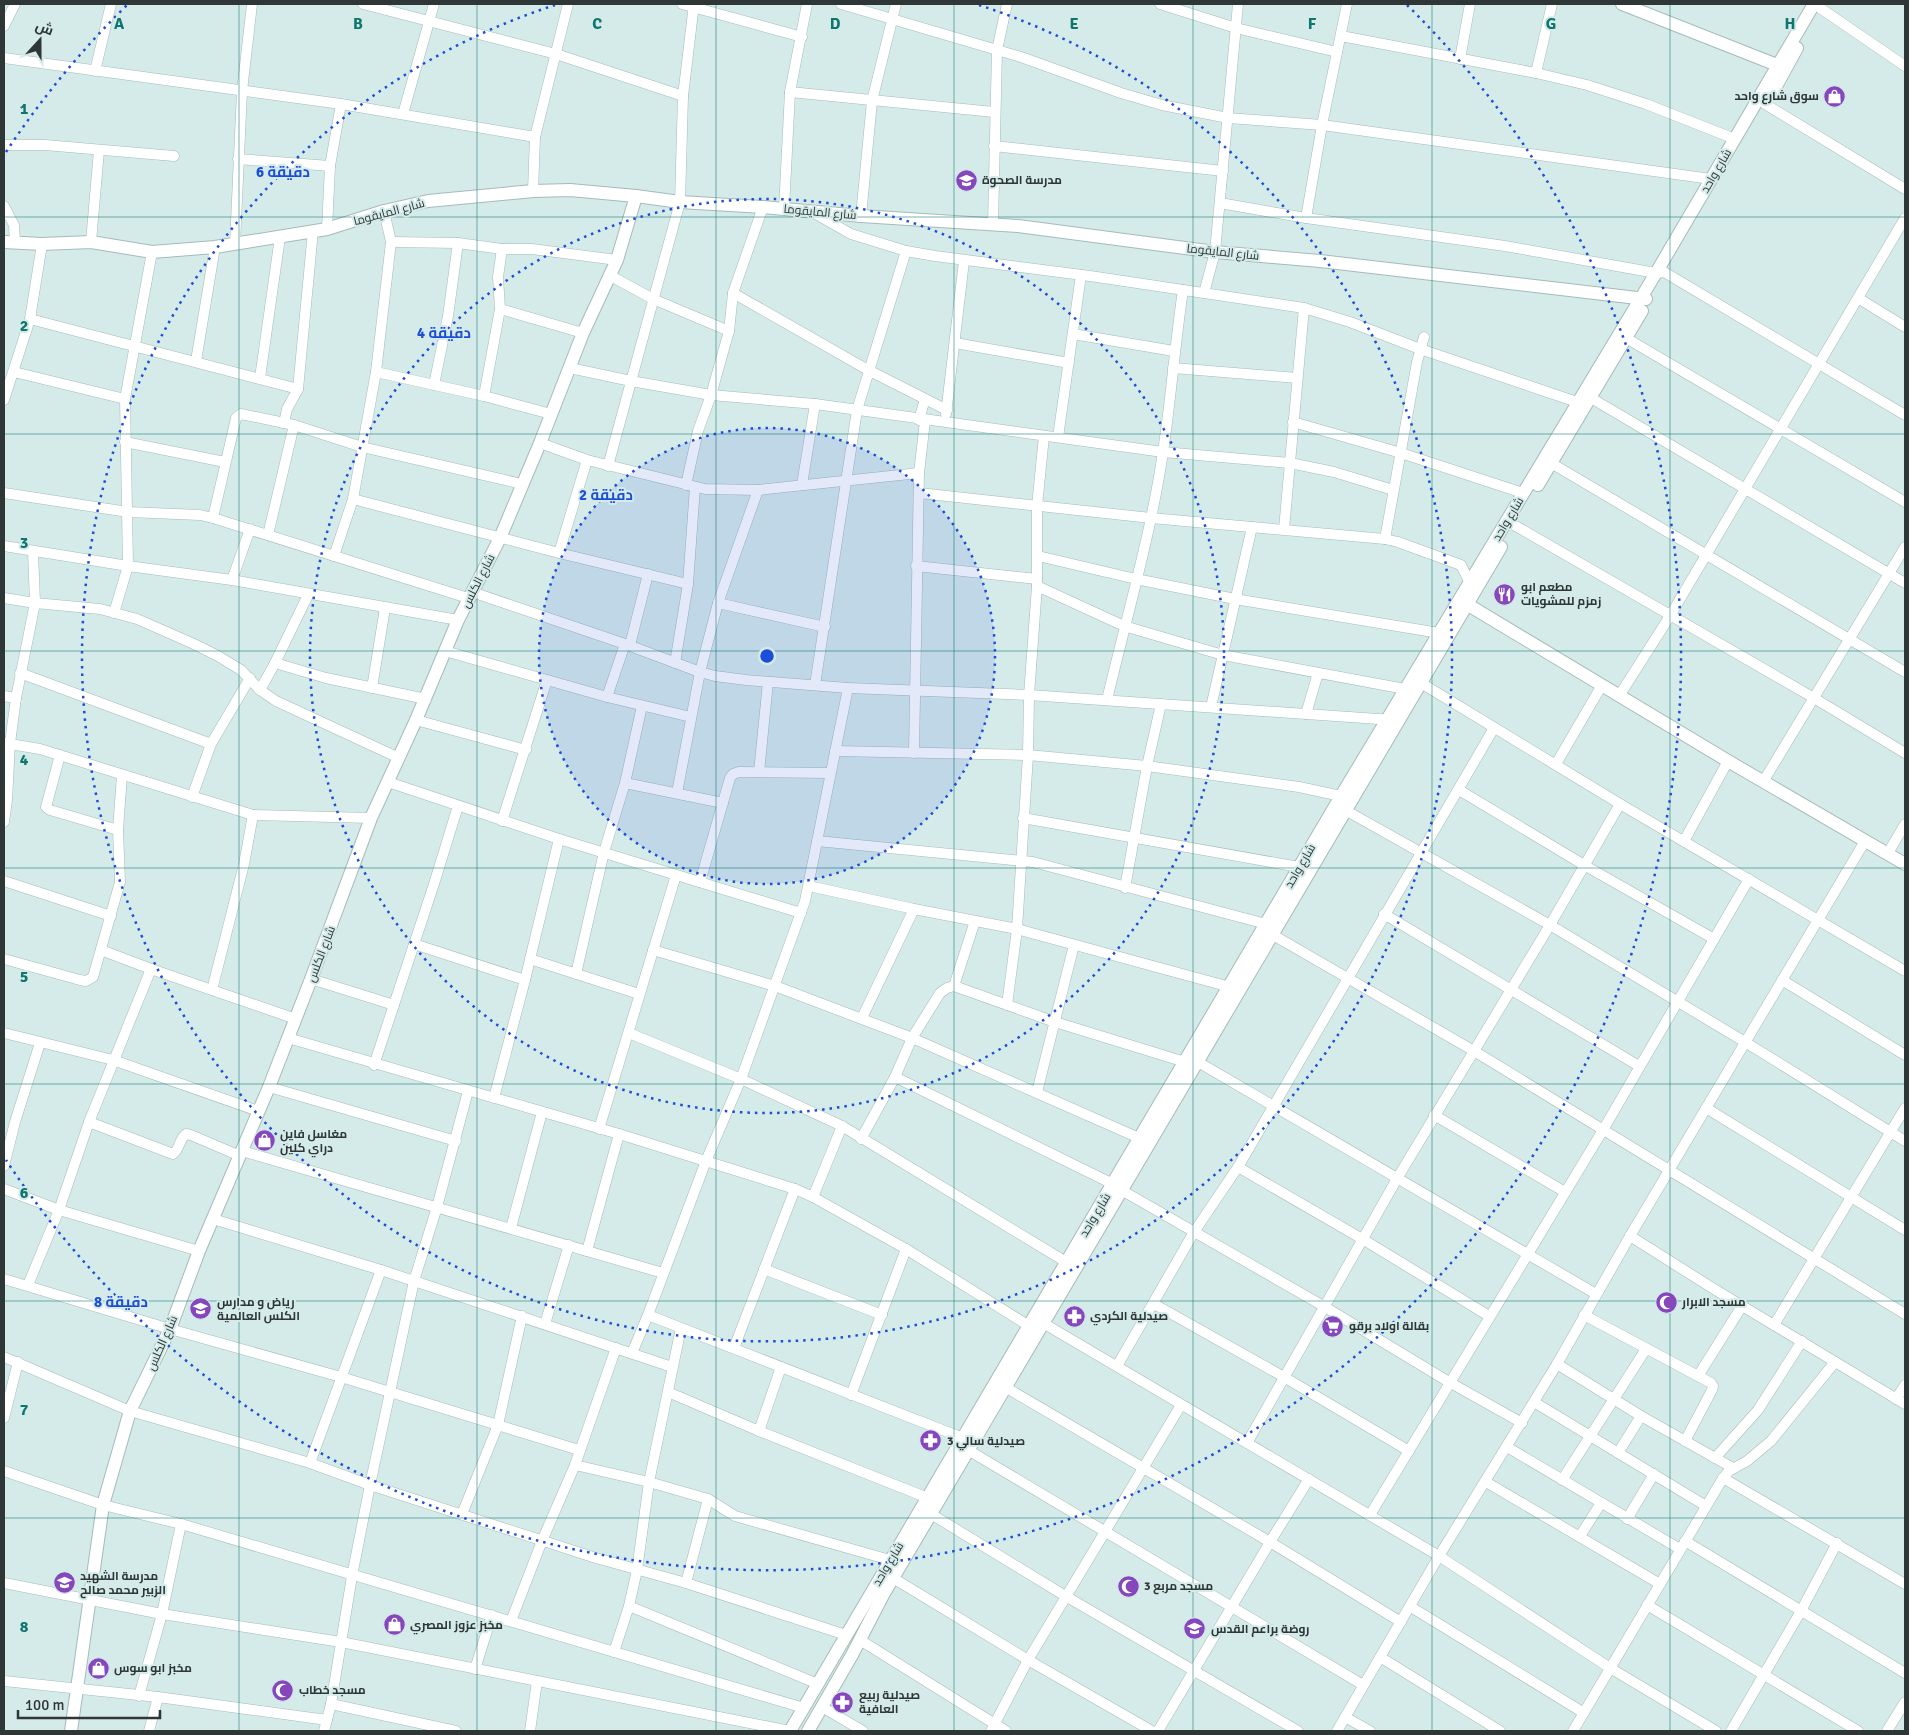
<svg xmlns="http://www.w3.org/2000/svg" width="1909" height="1735" font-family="Signika,Cairo,sans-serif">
  <rect width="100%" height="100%" fill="#d5ebe9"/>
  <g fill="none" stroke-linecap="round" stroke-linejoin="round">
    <defs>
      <g id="minor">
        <polyline points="363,4 556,54 683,96"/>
        <polyline points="682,4 802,37"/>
        <polyline points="841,4 1021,57 1121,93 1162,105 1228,118 1322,125 1711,179"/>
        <polyline points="1160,4 1236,28 1337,52"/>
        <polyline points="1820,8 1905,66"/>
        <polyline points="4,26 15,4"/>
        <polyline points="1341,36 1536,73 1587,85 1646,104 1735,139"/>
        <polyline points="4,58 341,104 535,137"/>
        <polyline points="1460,59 1470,4"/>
        <polyline points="95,71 111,4"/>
        <polyline points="1536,73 1552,4"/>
        <polyline points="790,92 994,112"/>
        <polyline points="1765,104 1905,189"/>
        <polyline points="403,114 434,4"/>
        <polyline points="4,145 45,145 174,156"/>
        <polyline points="994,146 1223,171"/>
        <polyline points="238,159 330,166"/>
        <polyline points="533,191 535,137 568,4"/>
        <polyline points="1220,203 1306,218 1505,246 1656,273 1664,272 1905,415"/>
        <polyline points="4,206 14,225 15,243"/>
        <polyline points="784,209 790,92 807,4"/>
        <polyline points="814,213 851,234 906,251 935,256 1090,276 1304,308 1350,322 1420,349 1577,402"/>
        <polyline points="861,216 872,101 896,4"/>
        <polyline points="1306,218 1322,125 1347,4"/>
        <polyline points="993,224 997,50 1007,4"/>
        <polyline points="327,229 330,166 341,104"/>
        <polyline points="91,242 99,150"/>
        <polyline points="391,242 458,243 502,249 532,249 617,260"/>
        <polyline points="235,244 242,91 252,4"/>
        <polyline points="609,275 653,299 729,331"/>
        <polyline points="733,293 868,370 947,410"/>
        <polyline points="1204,293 1215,252 1238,4"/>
        <polyline points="1858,298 1905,327"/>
        <polyline points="500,309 583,333"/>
        <polyline points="30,319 298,389"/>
        <polyline points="1073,334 1174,351"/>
        <polyline points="1626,338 1905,502"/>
        <polyline points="955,343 1069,363"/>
        <polyline points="196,361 215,247"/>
        <polyline points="570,368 631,381 711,395 815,404 1163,452 1290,463 1334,472 1393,490"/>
        <polyline points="1173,368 1297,378"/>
        <polyline points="14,372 125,399"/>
        <polyline points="376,372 484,396 551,414"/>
        <polyline points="260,378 280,237"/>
        <polyline points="434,385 448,316 458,243"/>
        <polyline points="484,396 500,309 498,277 502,249"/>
        <polyline points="1591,398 1905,583"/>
        <polyline points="4,400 30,319 42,244"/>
        <polyline points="946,414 964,261"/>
        <polyline points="919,420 925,399"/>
        <polyline points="1293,422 1401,453 1523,493"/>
        <polyline points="284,423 287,409 298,389 313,231"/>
        <polyline points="1058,437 1081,275"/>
        <polyline points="125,442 225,462"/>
        <polyline points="540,443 587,460 705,489 758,490 919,473"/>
        <polyline points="1551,463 1905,672"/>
        <polyline points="608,466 680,202 683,96 694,4"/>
        <polyline points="686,485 698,431 711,395 729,331 733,293 763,207"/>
        <polyline points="802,485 815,404"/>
        <polyline points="4,493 128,512 200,515 213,518 468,598"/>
        <polyline points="919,493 1151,518 1385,539 1398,542 1461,565 1469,581 1474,586"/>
        <polyline points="353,499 559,553 688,584"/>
        <polyline points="213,518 236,418 241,414 294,425 362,447 522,484"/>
        <polyline points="1514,525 1814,698 1905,753"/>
        <polyline points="1284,529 1304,308"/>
        <polyline points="268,535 294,425"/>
        <polyline points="1385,539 1417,362 1424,337"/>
        <polyline points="4,546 128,566 232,580 458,620"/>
        <polyline points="559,553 587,460"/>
        <polyline points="334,556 353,499 376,372 391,242 384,211"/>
        <polyline points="1038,556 1136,579 1235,599 1439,633"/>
        <polyline points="916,566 1037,579"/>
        <polyline points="232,580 250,529"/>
        <polyline points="1037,586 1124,626 1223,655 1405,689"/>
        <polyline points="472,592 625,644 700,672 715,676 746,680 848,688 1029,695 1393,720"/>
        <polyline points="308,595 275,663 260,690 276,701 399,758"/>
        <polyline points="4,598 35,603 100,609 137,619 194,644 218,656 241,670 260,690"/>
        <polyline points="718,603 825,627"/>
        <polyline points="114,613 128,566 125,399 152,252"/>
        <polyline points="630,645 648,574"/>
        <polyline points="445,651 607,697 691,717"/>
        <polyline points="275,663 326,678 426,699"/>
        <polyline points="675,663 688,584 695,487"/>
        <polyline points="20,673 211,744"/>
        <polyline points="1421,683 1620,804 1905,971"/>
        <polyline points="815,685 857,410 906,251"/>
        <polyline points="372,688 385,608"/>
        <polyline points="4,696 16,698"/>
        <polyline points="1619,696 1670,616 1905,218"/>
        <polyline points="607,697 625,644"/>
        <path d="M 1107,700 C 1126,619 1151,534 1163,452 C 1171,398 1175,344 1183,290"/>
        <polyline points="1211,707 1252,527"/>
        <polyline points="1306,714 1318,673"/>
        <polyline points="416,720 526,750"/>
        <polyline points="4,743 40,749 253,815 371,818"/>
        <polyline points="835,751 1028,755 1147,766 1299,787 1341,796"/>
        <polyline points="914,753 919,473 925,421"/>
        <polyline points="60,755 46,807 50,810 118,830"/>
        <polyline points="1556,764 1602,685"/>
        <polyline points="759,772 768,682"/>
        <polyline points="388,782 559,839 801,913"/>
        <polyline points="1763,782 1905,547"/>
        <polyline points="625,783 723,803"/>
        <polyline points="1459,790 1584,865 1714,939"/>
        <polyline points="677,793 700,672 718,603 758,490"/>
        <polyline points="192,797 211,744 250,678"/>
        <polyline points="1345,810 1550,925 1745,1042 1905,1141"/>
        <polyline points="1023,818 1299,867"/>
        <polyline points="502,821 547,680"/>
        <polyline points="4,822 7,800 10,743 16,698 35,603 33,551"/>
        <polyline points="817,841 1033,862 1266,924"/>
        <polyline points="1684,841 1728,761"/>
        <polyline points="1888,853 1905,824"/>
        <polyline points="4,881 111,916"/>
        <polyline points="700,882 730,778 733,774 739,772 830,773"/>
        <polyline points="809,886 914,909 1017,929 1230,987"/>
        <polyline points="1125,888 1147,766 1161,704"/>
        <polyline points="1384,914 1639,1066"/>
        <polyline points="1273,935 1474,1051 1905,1314"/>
        <polyline points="414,944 525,980"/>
        <polyline points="101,950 151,969 296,1019"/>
        <polyline points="653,950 775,986 912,1038 1139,1138"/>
        <polyline points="4,959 80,980 86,981 93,977 120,882 118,830 122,775"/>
        <polyline points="530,959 639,994"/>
        <polyline points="576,974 604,852 625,783 642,706"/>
        <polyline points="311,979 394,1005"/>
        <polyline points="1782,980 1905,1055"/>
        <polyline points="954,986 1055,1022 1185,1062"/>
        <polyline points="212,990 244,864 253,815"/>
        <polyline points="1007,1005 1017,929 1028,755 1029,695 1037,586 1037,506 1044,436"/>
        <polyline points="862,1018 914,909"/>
        <polyline points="4,1033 113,1060 258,1111"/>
        <polyline points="629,1033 741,1079 842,1126 1066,1262"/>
        <polyline points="288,1038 619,1134 795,1189 813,1197 906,1249 1029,1326"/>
        <polyline points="1198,1062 1596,1294"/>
        <polyline points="374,1065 434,884 458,806"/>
        <polyline points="895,1077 1113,1184"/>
        <polyline points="269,1087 456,1141"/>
        <polyline points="1037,1092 1074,945"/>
        <polyline points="494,1098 525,980 559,839"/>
        <polyline points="1706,1108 1905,1230"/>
        <polyline points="1434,1115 1565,1192"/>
        <path d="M 89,1122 L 173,1154 C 180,1149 179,1139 186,1134 L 191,1135 L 240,1156"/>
        <polyline points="599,1129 676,875"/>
        <polyline points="861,1139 895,1077 912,1038 940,993 947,988 954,986 975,921"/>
        <polyline points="242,1151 663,1273"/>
        <polyline points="4,1166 15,1122 40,1043"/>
        <polyline points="1238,1167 1364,1240 1489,1316"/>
        <polyline points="4,1189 59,1210 199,1251"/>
        <polyline points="1123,1191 1325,1307 1449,1382 1522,1423"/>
        <polyline points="813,1197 842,1126"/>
        <polyline points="213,1219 381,1270 672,1367"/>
        <polyline points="511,1228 542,1112"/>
        <polyline points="1630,1236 1714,1289 1905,1404"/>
        <polyline points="587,1251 619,1134"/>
        <polyline points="764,1269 882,1315"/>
        <polyline points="4,1279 170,1329 341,1377 579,1450"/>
        <polyline points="28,1285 59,1210 89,1122 151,969"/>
        <polyline points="1154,1304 1284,1377 1409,1451"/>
        <polyline points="648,1315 963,1438"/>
        <polyline points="1584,1315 1711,1383 1713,1386 1712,1390 1685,1441"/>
        <polyline points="1043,1323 1439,1556 1610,1668 1716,1731"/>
        <polyline points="545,1324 569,1245"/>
        <polyline points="1774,1325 1905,1108"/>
        <polyline points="734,1348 795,1189"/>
        <polyline points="632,1353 648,1315 706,1161 741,1079 805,901 848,688"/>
        <polyline points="4,1357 130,1411 310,1463 370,1485 596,1558 686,1583 846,1635"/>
        <polyline points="1557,1364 1641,1416 1733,1468"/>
        <polyline points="1117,1366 1194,1232 1238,1167 1494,728"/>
        <polyline points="1698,1376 1742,1306"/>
        <polyline points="1005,1387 1270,1542 1401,1622"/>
        <polyline points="668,1392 759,1431 928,1498"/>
        <polyline points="851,1395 906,1249"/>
        <polyline points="1896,1399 1905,1385"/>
        <polyline points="1534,1402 1706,1506"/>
        <polyline points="4,1418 18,1362"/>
        <polyline points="759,1431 781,1367"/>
        <polyline points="1247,1443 1398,1177 1550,925 1620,804"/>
        <polyline points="1507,1447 1680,1549"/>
        <polyline points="968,1450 1363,1685"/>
        <polyline points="1618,1453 1641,1416"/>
        <polyline points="1715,1458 1758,1410 1802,1341"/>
        <polyline points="310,1463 381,1270"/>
        <polyline points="575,1465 649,1482 708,1499 735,1516 890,1560"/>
        <polyline points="4,1471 103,1505 181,1524 804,1708"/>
        <polyline points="1723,1478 1905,1584"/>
        <polyline points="1562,1480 1646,1349"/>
        <polyline points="1486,1482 1660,1584"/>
        <polyline points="462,1514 498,1425 522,1316"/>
        <polyline points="931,1514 1067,1597 1298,1731"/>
        <polyline points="1370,1515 1603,1130 1749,879"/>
        <polyline points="1627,1519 1654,1474"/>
        <polyline points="1580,1536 1601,1503"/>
        <polyline points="1685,1541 1905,1673"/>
        <polyline points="893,1578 1028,1660 1152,1731"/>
        <polyline points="4,1583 162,1614 341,1642 790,1731"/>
        <polyline points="686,1583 708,1499"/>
        <polyline points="1647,1605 1858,1731"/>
        <polyline points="629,1606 818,1684"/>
        <polyline points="1411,1607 1584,1713"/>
        <polyline points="511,1621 542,1541 575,1465 616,1348"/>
        <polyline points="860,1640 1006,1731"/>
        <polyline points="614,1652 629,1606 637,1570 649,1482 681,1328"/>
        <polyline points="1380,1657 1500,1731"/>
        <polyline points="475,1669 492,1615"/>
        <polyline points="4,1681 158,1697 327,1720"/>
        <polyline points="139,1696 162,1614 181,1524"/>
        <polyline points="331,1704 456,1731"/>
        <polyline points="822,1707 863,1731"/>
        <polyline points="1345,1717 1370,1731"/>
        <polyline points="149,1731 158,1697"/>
        <polyline points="324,1731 331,1704 352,1576 370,1485 414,1281 437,1207 468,1091"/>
        <polyline points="530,1731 537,1681"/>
        <polyline points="991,1731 1028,1660 1181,1405"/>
        <polyline points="1158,1731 1270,1542 1309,1479"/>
        <polyline points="1337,1731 1439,1556 1557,1364 1630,1236 1865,841"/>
        <polyline points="1573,1731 1723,1478 1729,1471 1747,1461 1771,1441 1835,1362"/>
        <polyline points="1731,1731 1801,1611 1837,1543"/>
        <polyline points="1887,1731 1905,1702"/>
      </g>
      <g id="tertiary">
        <polyline points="1622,4 1777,65"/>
        <polyline points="1774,90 1797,48"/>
        <polyline points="4,242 42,244 91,242 152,252 215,247 327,229 384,211 428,201 533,191 570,190 636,196 680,202 763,207 861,216 1018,226 1215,252 1320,261 1646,299"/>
        <polyline points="1538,485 1642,311"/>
        <polyline points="1460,600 1728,761 1905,864"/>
        <polyline points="71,1731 103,1505 130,1411 170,1329 199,1251 269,1087 311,979 371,818 416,720 458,620 500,538 540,443 583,333 617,260 636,196"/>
        <polyline points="790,1731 1341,796 1656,273 1814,4"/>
        <polyline points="808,1731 852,1655 883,1595 1501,547"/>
      </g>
    </defs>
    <use href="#minor" stroke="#a5bbb8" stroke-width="11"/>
    <use href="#tertiary" stroke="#a5bbb8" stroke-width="14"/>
    <use href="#minor" stroke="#fff" stroke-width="10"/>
    <use href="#tertiary" stroke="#fff" stroke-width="12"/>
  </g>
  <path fill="none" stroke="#0f766e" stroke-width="1" stroke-opacity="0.55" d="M 239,4 L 239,1731M 477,4 L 477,1731M 716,4 L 716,1731M 954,4 L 954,1731M 1193,4 L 1193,1731M 1432,4 L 1432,1731M 1670,4 L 1670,1731M 4,217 L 1905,217M 4,434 L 1905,434M 4,651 L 1905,651M 4,868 L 1905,868M 4,1084 L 1905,1084M 4,1301 L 1905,1301M 4,1518 L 1905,1518"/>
  <circle cx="767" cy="656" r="228" fill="#1d4ed8" fill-opacity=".12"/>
  <g fill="none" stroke="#1d4ed8" stroke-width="2.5" stroke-dasharray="2.5 5">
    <circle cx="767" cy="656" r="228"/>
    <circle cx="767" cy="656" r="457"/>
    <path d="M979 5A685 685 0 1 1 555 5"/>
    <path d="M6 152A913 913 0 0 1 127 5M1407 5A913 913 0 1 1 6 1160"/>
  </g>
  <defs>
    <symbol id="shop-disc" viewBox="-11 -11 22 22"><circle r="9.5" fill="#8646bc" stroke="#d5ebe9"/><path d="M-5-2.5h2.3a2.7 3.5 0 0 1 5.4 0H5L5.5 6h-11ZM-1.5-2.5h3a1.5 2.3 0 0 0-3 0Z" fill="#fff"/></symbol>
    <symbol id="school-disc" viewBox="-11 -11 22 22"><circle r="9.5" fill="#8646bc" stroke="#d5ebe9"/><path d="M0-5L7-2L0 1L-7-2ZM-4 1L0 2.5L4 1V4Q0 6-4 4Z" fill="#fff"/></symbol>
    <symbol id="restaurant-disc" viewBox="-11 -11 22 22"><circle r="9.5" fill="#8646bc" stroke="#d5ebe9"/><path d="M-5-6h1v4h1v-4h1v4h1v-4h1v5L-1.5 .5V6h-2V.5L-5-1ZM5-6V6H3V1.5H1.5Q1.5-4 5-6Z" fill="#fff"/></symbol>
    <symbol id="mosque-disc" viewBox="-11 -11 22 22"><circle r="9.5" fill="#8646bc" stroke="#d5ebe9"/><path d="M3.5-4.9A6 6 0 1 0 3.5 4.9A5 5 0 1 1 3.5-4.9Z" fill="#fff"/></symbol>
    <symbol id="pharmacy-disc" viewBox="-11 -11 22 22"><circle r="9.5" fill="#8646bc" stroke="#d5ebe9"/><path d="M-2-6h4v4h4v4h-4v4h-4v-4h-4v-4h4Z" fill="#fff"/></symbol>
    <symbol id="supermarket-disc" viewBox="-11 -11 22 22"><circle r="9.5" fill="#8646bc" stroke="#d5ebe9"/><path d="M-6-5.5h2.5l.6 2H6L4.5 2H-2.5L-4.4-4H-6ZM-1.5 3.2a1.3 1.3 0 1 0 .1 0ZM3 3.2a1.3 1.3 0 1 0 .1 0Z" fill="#fff"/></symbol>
  </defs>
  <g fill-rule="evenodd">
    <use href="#shop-disc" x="1822" y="84" width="25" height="25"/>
    <use href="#school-disc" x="954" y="168" width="25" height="25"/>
    <use href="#restaurant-disc" x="1492" y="582" width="25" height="25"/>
    <use href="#shop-disc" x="252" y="1128" width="25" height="25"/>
    <use href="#mosque-disc" x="1654" y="1290" width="25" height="25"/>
    <use href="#school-disc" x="188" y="1296" width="25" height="25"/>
    <use href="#pharmacy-disc" x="1062" y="1304" width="25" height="25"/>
    <use href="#supermarket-disc" x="1320" y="1314" width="25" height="25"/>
    <use href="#pharmacy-disc" x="918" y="1428" width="25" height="25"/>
    <use href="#school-disc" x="52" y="1570" width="25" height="25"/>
    <use href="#mosque-disc" x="1116" y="1574" width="25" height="25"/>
    <use href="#shop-disc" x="382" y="1612" width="25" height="25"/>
    <use href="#school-disc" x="1182" y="1616" width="25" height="25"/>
    <use href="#shop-disc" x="86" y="1656" width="25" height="25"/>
    <use href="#mosque-disc" x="270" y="1678" width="25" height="25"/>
    <use href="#pharmacy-disc" x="830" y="1690" width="25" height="25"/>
  </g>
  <g text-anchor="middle" stroke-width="4" stroke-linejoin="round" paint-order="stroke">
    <g font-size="12" font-weight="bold" fill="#2e3736" stroke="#d5ebe9" text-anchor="start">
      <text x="1819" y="100" text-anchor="end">سوق شارع واحد</text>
      <text x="982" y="184">مدرسة الصحوة</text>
      <text x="1521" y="591">مطعم ابو<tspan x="1521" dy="14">زمزم للمشويات</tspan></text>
      <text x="280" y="1138">مغاسل فاين<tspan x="280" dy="14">دراي كلين</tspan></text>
      <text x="217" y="1306">رياض و مدارس<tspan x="217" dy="14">الكلس العالمية</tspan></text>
      <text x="1682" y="1306">مسجد الابرار</text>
      <text x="1090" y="1320">صيدلية الكردي</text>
      <text x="1349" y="1330">بقالة اولاد برقو</text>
      <text x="947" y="1445">صيدلية سالي 3</text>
      <text x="80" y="1580">مدرسة الشهيد<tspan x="80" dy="14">الزبير محمد صالح</tspan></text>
      <text x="1144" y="1590">مسجد مربع 3</text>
      <text x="410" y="1629">مخبز عزوز المصري</text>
      <text x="1211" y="1633">روضة براعم القدس</text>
      <text x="114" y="1672">مخبز ابو سوس</text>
      <text x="299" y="1694">مسجد خطاب</text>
      <text x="859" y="1699">صيدلية ربيع<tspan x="859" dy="14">العافية</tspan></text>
    </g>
    <g font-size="12" fill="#2e3736" stroke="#d5ebe9">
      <text transform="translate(1716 171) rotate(-60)" y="4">شارع واحد</text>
      <text transform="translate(389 212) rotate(-15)" y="4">شارع المايقوما</text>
      <text transform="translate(820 212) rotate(5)" y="4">شارع المايقوما</text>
      <text transform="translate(1223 252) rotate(6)" y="4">شارع المايقوما</text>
      <text transform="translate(1508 519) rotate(-59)" y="4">شارع واحد</text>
      <text transform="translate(478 581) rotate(-63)" y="4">شارع الكلس</text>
      <text transform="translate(1300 866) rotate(-60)" y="4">شارع واحد</text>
      <text transform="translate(321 954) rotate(-69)" y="4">شارع الكلس</text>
      <text transform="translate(1095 1215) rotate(-59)" y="4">شارع واحد</text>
      <text transform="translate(162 1343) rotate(-66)" y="4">شارع الكلس</text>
      <text transform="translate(888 1564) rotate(-59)" y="4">شارع واحد</text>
    </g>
  </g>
  <g font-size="16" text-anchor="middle" font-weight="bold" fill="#0f766e" stroke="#d5ebe9" stroke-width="4" stroke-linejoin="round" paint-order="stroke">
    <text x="119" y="29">A</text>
    <text x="358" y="29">B</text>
    <text x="597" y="29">C</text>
    <text x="835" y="29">D</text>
    <text x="1074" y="29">E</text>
    <text x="1312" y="29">F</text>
    <text x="1551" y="29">G</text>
    <text x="1790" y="29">H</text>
    <text x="24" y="114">1</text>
    <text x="24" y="331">2</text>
    <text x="24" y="548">3</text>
    <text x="24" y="765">4</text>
    <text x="24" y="982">5</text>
    <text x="24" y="1198">6</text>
    <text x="24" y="1415">7</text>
    <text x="24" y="1632">8</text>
  </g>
  <circle cx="767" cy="656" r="8" fill="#1d4ed8" stroke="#d5ebe9" stroke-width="2.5"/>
  <g font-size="15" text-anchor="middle" font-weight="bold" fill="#1d4ed8" stroke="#d5ebe9" stroke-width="4" stroke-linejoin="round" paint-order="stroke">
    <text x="283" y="177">6 دقيقة</text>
    <text x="444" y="338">4 دقيقة</text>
    <text x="606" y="500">2 دقيقة</text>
    <text x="121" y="1307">8 دقيقة</text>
  </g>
  <rect width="1909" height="1735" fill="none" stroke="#2e3736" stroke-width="10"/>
  <g transform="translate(40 40) rotate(21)" stroke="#d5ebe9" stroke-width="4" paint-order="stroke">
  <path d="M0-4L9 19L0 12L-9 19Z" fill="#2e3736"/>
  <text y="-8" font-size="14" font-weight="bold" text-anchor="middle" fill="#2e3736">ش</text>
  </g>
  <path d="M18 1710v8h142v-8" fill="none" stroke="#2e3736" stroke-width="2.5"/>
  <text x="25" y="1710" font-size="15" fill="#2e3736" stroke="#d5ebe9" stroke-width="4" paint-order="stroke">100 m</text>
</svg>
